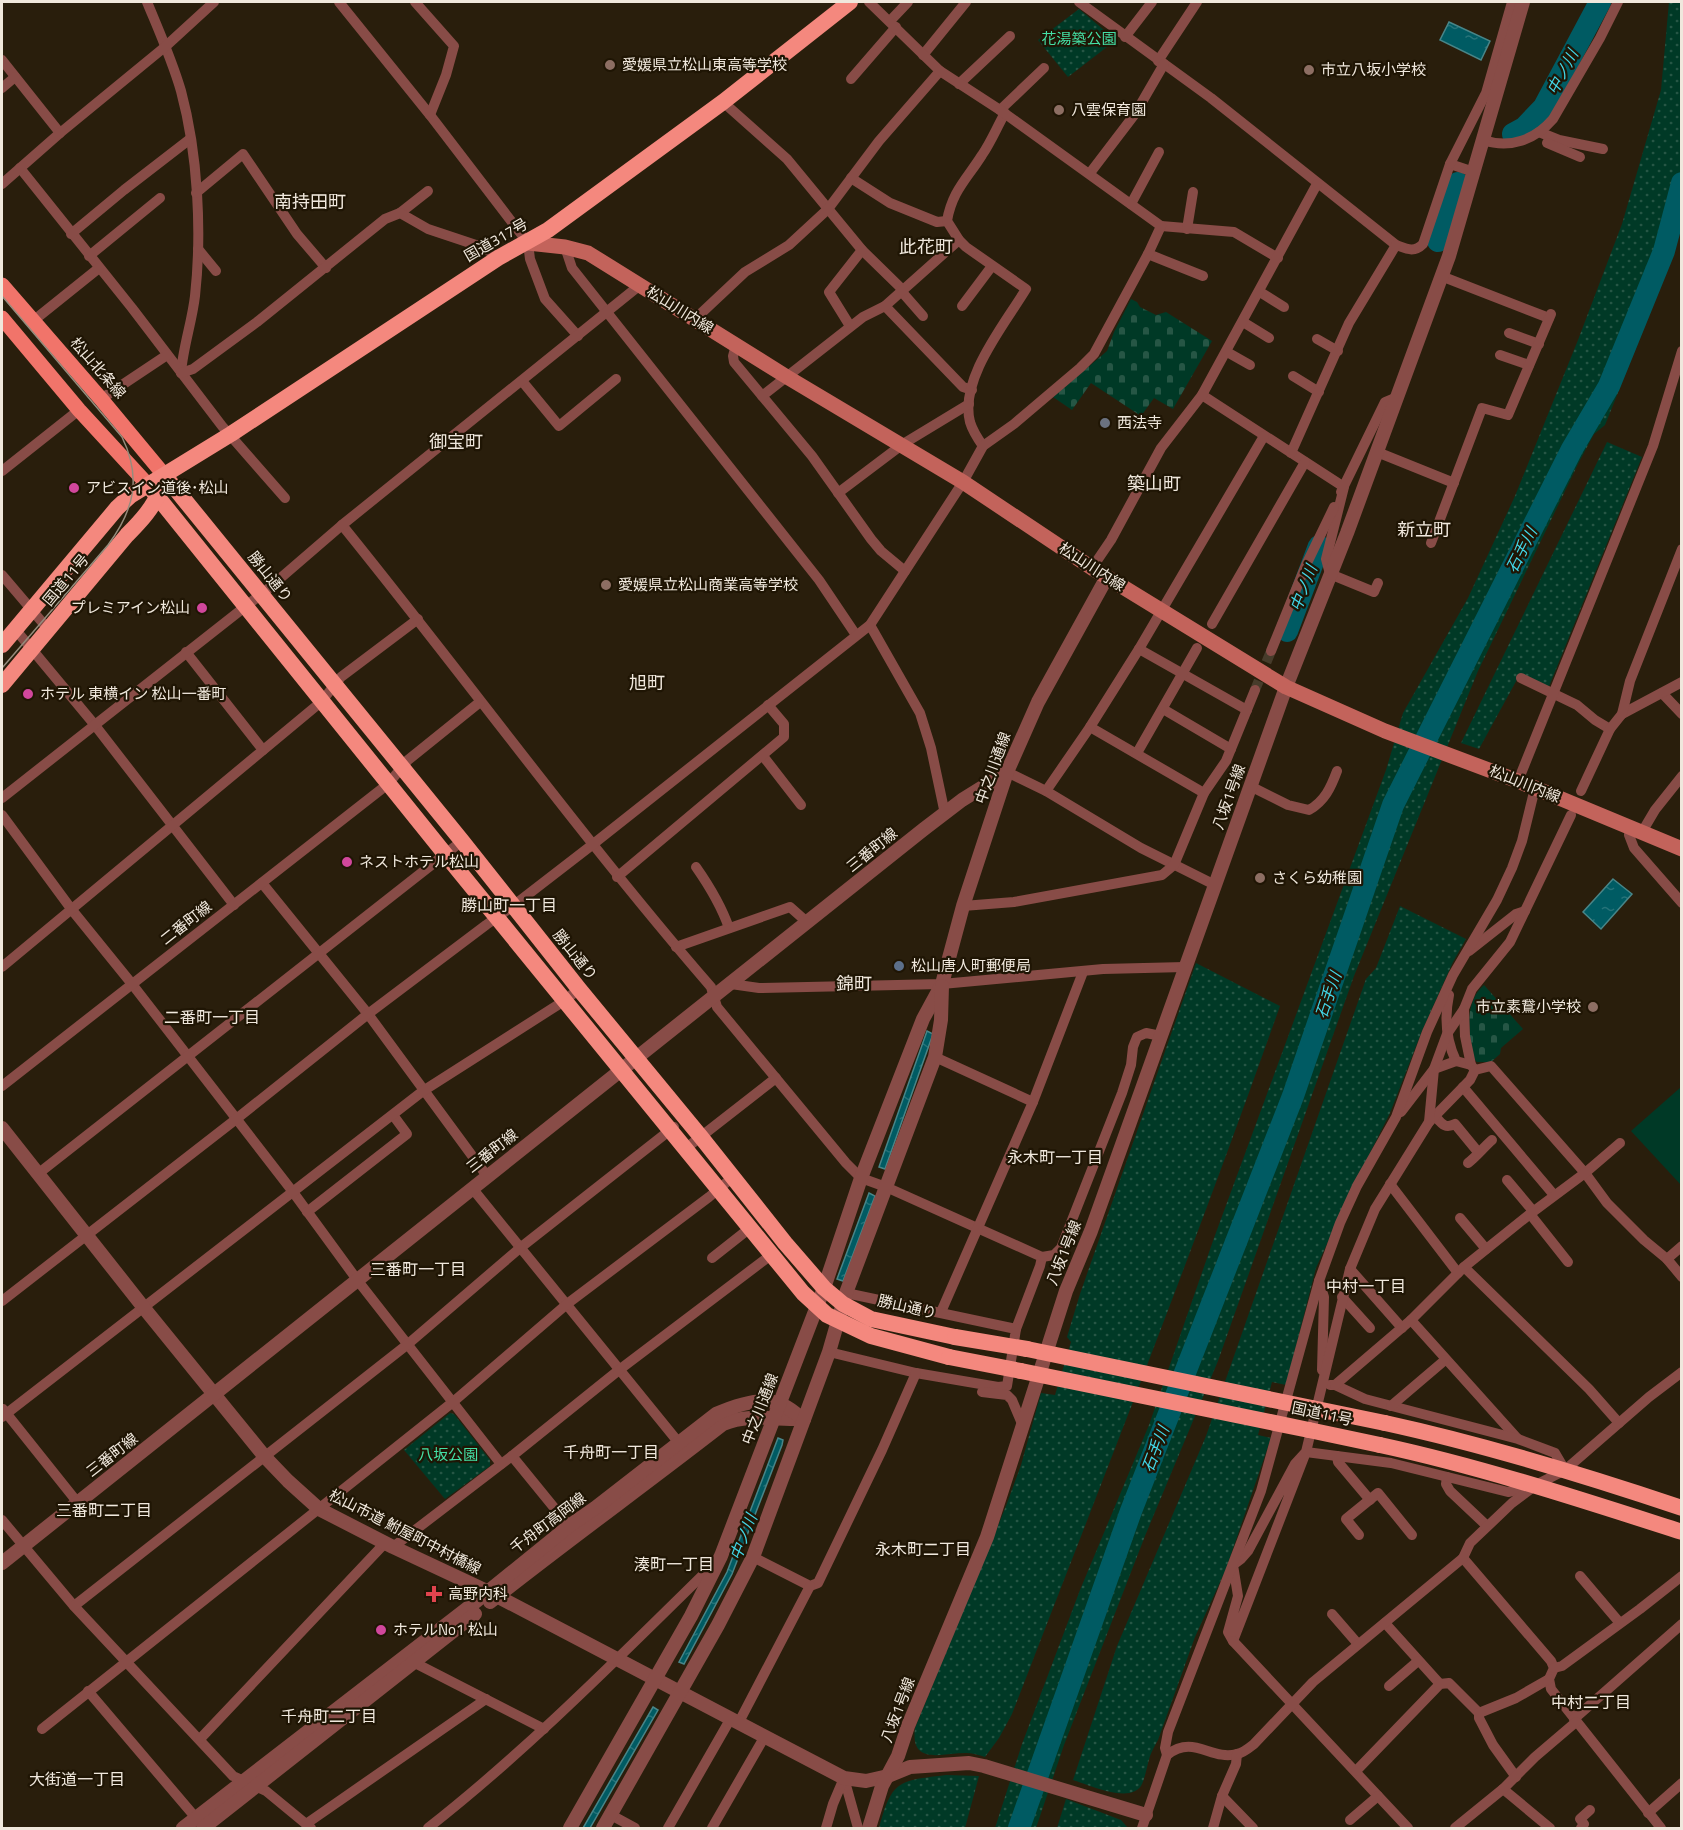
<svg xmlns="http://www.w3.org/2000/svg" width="1683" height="1830" font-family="'Titillium Web','Noto Sans JP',sans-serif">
  <defs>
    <pattern id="grass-dots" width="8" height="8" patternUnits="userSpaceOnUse" patternTransform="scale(1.5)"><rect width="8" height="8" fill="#003926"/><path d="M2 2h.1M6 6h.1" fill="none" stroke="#265645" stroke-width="1.8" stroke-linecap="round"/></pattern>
    <pattern id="cemetery-stones" width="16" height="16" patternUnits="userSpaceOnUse" patternTransform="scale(1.5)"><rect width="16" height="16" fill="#003926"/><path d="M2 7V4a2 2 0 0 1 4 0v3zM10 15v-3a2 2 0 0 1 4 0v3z" fill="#265645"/></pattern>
    <pattern id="water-ripples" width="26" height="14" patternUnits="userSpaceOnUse" patternTransform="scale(1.5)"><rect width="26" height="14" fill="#005b63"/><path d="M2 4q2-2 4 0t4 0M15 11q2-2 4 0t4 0" fill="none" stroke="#267379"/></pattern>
  </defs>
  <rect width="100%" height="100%" fill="#291e0c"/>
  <g fill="url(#grass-dots)">
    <polygon points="1669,2 1681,2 1682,222 1673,256 1605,425 1594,434 1579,462 1478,671 1354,976 1218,1361 1145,1536 1064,1745 1036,1828 995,1828 1022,1744 1080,1590 1149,1425 1214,1238 1386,770 1403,713 1468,598 1515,496 1578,340 1622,224 1661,90"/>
    <polygon points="1079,9 1116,40 1068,77 1038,40"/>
    <polygon points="1607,442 1642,457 1548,689 1520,674 1479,749 1461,743"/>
    <path d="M 1400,906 L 1466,939 L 1453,962 L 1422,1031 L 1390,1113 L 1351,1191 L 1316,1268 L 1286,1385 L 1272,1382 L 1258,1435 L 1271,1438 L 1226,1569 L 1195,1637 L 1158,1740 C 1155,1745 1152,1751 1150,1756 C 1147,1765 1146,1775 1142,1784 C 1132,1805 1089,1785 1073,1780 L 1117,1646 L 1206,1436 L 1366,979 L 1376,968 Z"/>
    <path d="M 1196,963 L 1280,1006 C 1196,1244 1103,1479 1012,1714 L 999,1738 L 985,1757 C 979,1755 972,1753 966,1753 C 942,1753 910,1766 915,1728 L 1006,1506 L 1021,1465 L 1041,1393 L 1055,1395 L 1071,1342 L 1067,1337 L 1080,1294 Z"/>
    <polygon points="450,1413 454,1414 490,1460 490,1466 445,1499 404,1450"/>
    <path d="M 946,1775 L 979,1776 L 965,1828 L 879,1828 C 892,1779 899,1781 946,1775 Z"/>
    <polygon points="1066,1799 1121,1820 1128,1828 1057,1828"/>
  </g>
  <g fill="url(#cemetery-stones)">
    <polygon points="1131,299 1137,302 1140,307 1156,315 1166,312 1212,341 1173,409 1154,398 1141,416 1091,383 1072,410 1053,397 1107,351 1114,332"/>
    <path d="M 1484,985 L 1523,1029 L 1501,1048 L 1500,1054 L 1491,1062 L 1477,1062 L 1472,1057 C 1470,1033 1463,1003 1484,985 Z"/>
  </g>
  <polygon fill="#003926" points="1681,1087 1681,1185 1631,1131"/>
  <g fill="url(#water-ripples)" stroke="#488588" stroke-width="1.5">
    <polygon points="1449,22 1490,41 1481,60 1440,40"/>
    <polygon points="1613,879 1632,894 1601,929 1583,912"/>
    <polygon points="927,1031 933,1034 885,1169 879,1167"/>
    <polygon points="869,1193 875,1196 843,1281 837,1279"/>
    <polygon points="778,1438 783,1440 782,1445 732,1574 684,1664 679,1662 727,1572"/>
    <polygon points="653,1707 658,1710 590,1828 583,1828"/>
  </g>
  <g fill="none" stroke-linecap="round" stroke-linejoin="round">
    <g stroke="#005b63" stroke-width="22">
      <polyline points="1513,134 1524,128 1544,107 1600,2"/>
      <polyline points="1438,241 1458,183"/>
      <polyline points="1287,631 1319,546"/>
      <polyline points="1019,1828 1131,1511 1293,1096 1393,805 1572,449 1609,386 1664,251 1682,183"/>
    </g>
    <polyline stroke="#473c2b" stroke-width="10" stroke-dasharray="10 5" stroke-linecap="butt" points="1255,690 1271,651"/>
    <g stroke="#884c47" stroke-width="10">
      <path d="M 147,2 C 159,31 172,60 181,91 C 198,154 202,232 195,296 C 192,322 183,347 181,373"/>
      <polyline points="339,2 430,115 528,243 530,259 545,299 578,336"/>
      <polyline points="415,2 454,46 446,75 430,115"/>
      <path d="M 1079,2 L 1211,98 L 1396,245 C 1407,249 1414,253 1423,244 L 1450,164 L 1474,172"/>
      <polyline points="890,21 908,2"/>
      <polyline points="1125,37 1152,2"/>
      <polyline points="923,55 966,2"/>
      <polyline points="2,60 60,133"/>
      <polyline points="1158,61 1197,2"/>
      <polyline points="851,79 896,27"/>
      <polyline points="959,84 1010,36"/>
      <polyline points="2,88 15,77"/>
      <polyline points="723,102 787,159 862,250 903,290"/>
      <polyline points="1000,110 1044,68"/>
      <polyline points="1539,132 1559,140 1603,149"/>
      <path d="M 1483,140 C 1510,149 1535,140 1553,119 L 1600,38 L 1618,2"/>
      <polyline points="1547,143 1580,157"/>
      <polyline points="1450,164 1486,93 1512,2"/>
      <polyline points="20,168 132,308 222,426 285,498"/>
      <polyline points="1090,173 1135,114 1164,64"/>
      <polyline points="851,178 890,203 937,222 947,221"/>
      <polyline points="2,184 60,133 166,46 214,2"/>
      <polyline points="196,193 243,154 297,234 326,268"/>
      <polyline points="1131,204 1159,152"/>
      <polyline points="400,213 428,191"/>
      <polyline points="1161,226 1234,232 1278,258"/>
      <polyline points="1187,229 1193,192"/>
      <polyline points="71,234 124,190 190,139"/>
      <polyline points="565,247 572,268 819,580 856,635"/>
      <polyline points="198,249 216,271"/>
      <polyline points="1148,254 1203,276"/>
      <polyline points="89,256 160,198"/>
      <polyline points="1441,276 1549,318"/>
      <polyline points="902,292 923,316"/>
      <polyline points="1260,292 1284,307"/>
      <polyline points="885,306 963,387 972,390"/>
      <polyline points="962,306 992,266"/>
      <polyline points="695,319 745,272 789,245 828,209 879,141 940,71"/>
      <polyline points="33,321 99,268"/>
      <polyline points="1243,322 1269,338"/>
      <polyline points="850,326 829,292 862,250"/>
      <polyline points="1509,333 1539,344"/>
      <polyline points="1317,339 1338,351"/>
      <polyline points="736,345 733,356 734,362 812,456 871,539 881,551 905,571"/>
      <polyline points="1227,352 1250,365"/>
      <polyline points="1500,355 1529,365"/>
      <polyline points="181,373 193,369 257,322 385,219 400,213 428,229 485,248 498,258"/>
      <polyline points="1293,376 1319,392"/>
      <polyline points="522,381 559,426 616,379"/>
      <polyline points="1202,395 1344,487 1326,559 1330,574 1374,592 1378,583"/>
      <polyline points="762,396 863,317 885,306 959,240"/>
      <polyline points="101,399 167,355"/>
      <path d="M 983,446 C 978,439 973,432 970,422 C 959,379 1005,324 1026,289 L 966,247 L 959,240 L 947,221 C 952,191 967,179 982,155 C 991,142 997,127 1005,113"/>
      <polyline points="1377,452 1454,483"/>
      <polyline points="1291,453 1349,323 1396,245"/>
      <polyline points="2,471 79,410"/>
      <polyline points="1341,492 1385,402 1397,397"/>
      <polyline points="838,493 903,444 969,404"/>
      <path d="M 342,525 C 466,678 582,838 711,987 L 717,1007 L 846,1163 L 861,1178 L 886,1187 L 1042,1257 L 1040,1266 L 1016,1329"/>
      <polyline points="1431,543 1482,408 1508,415 1551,314"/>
      <polyline points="1092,568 1111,540 1161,448 1202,395 1317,184"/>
      <polyline points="2,575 48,629"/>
      <polyline points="1212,624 1305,462"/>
      <polyline points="870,625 920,713 931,748 945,814"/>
      <polyline points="15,629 94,724 234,905"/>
      <polyline points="1139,649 1247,710"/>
      <polyline points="1271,651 1306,565 1334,507"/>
      <polyline points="186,652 263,750"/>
      <polyline points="1521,678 1577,705 1595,720 1610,729"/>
      <polyline points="1662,693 1682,714"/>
      <polyline points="1163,709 1231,749"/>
      <polyline points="1622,714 1682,682"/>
      <polyline points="1090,727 1204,793"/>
      <polyline points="1137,753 1197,648"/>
      <polyline points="763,756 801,805"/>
      <polyline points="1007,772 1046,791 1141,848 1215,885"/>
      <polyline points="1518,781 1653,446 1682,351"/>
      <path d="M 1250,786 L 1288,805 L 1309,810 C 1325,801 1331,787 1337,771"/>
      <polyline points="1046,791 1090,727 1139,649 1264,436"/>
      <polyline points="1581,791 1610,729 1622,714 1630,681 1682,549"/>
      <polyline points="2,798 269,588 342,525 640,285"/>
      <polyline points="2,815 72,910 132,984 293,1192 358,1281 501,1464"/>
      <polyline points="1630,828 1629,835 1634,848 1682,903"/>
      <polyline points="1642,832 1655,810 1682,776"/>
      <path d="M 696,867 C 710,887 721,905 729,928"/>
      <polyline points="617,877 784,737 784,724 768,705"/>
      <polyline points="262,883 368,1014 487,1176"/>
      <polyline points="963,906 1014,902 1162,875 1174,865 1204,793 1226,761 1255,690"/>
      <polyline points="676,947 790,907 808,923"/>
      <polyline points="1469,951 1516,914 1525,911"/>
      <polyline points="2,967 321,702 341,677 418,619"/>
      <polyline points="731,984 759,988 942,984 1103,969 1185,967"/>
      <path d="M 1449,995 C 1444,1019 1446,1040 1456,1061 L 1471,1065 L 1475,1070"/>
      <polyline points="1464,1009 1465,1036 1471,1065"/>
      <polyline points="935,1057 1033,1102"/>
      <polyline points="2,1086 388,784 408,760 480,702"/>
      <polyline points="1463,1087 1554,1195"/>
      <polyline points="1401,1112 1434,1069 1456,1061"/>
      <path d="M 1435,1116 C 1442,1124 1445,1129 1455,1124 L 1478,1152"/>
      <polyline points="1429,1122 1470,1080 1475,1070 1491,1066 1585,1173 1607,1203 1644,1240 1667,1259 1682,1277"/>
      <polyline points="685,1149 776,1078"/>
      <path d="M 1468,1163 C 1477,1156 1483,1148 1492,1140"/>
      <polyline points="39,1173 462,841"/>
      <polyline points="1507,1180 1533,1211"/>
      <polyline points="1390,1184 1458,1273"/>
      <polyline points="472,1188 679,1443"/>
      <polyline points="307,1212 407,1134 393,1115"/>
      <polyline points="1530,1214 1568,1262"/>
      <polyline points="1460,1218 1486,1249"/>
      <polyline points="1042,1257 1054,1255 1061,1248 1122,1093 1131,1065 1133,1047 1137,1037 1146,1033 1161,1036"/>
      <polyline points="712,1258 750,1228"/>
      <polyline points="1667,1259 1682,1246"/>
      <polyline points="1464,1267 1589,1389 1619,1423"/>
      <polyline points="1350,1269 1402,1328"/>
      <polyline points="1319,1281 1324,1297 1322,1370"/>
      <polyline points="1342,1297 1370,1328"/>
      <polyline points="2,1301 235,1120 368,1014 486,925 513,906 592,845 870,625 963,482 983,446 1014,424 1080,368 1094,354 1148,254 1161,226 1000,110 940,71 869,2"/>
      <polyline points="941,1312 1033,1102 1083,972"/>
      <polyline points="1411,1320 1517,1438"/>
      <polyline points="829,1352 916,1373 998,1387 1007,1386 1016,1329 846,1293"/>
      <polyline points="1330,1385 1335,1385 1365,1399 1518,1439 1555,1453 1565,1470"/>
      <polyline points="1335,1385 1411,1320 1464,1267 1530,1214 1585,1173 1620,1143"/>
      <polyline points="982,1392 1007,1395 1012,1400 1023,1426"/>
      <polyline points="1391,1406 1445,1360"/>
      <polyline points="3,1409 78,1503"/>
      <polyline points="2,1417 423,1091 564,1001 579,989"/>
      <polyline points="512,1456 569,1526"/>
      <polyline points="1337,1456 1338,1462 1370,1500"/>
      <polyline points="1447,1477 1446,1484 1450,1491 1487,1526"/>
      <polyline points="1530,1487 1508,1492 1391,1463 1306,1452 1295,1464 1248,1551 1241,1559 1233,1565 1238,1596 1228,1632 1233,1641 1306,1452 1350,1269 1375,1209 1429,1122 1434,1069 1447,1034 1464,1009 1472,989 1510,942 1571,815"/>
      <polyline points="2,1520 74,1606 233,1776 266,1791 311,1828"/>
      <polyline points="1359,1535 1346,1519 1378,1493 1412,1535"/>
      <polyline points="393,1547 512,1456 619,1370 771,1255"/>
      <polyline points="753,1557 810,1586 818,1583 882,1450 916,1373"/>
      <polyline points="1463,1558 1551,1661 1554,1668 1549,1679 1551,1689 1661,1828"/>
      <polyline points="1580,1576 1619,1622"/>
      <polyline points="74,1606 408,1344 520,1248 674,1127"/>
      <polyline points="1332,1614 1358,1644"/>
      <polyline points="1385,1623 1440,1684"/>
      <polyline points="1233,1641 1408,1828"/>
      <polyline points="415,1663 544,1729"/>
      <polyline points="1554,1668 1562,1666 1640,1609 1682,1576"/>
      <polyline points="1389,1686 1418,1661"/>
      <polyline points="88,1691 196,1818"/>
      <polyline points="1574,1719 1682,1624"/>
      <polyline points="739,1722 810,1586"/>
      <polyline points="42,1729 453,1402 567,1304 709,1197 733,1177"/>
      <polyline points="200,1739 385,1543"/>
      <polyline points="1167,1755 1165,1748 1168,1732 1261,1491 1319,1281 1340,1223 1357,1186 1396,1117 1427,1032 1453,975 1497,900 1512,868 1522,841 1535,788"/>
      <polyline points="1356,1771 1440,1684 1449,1683 1479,1713"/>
      <polyline points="1516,1777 1493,1745 1479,1718 1479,1713 1516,1698 1549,1679"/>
      <polyline points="844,1778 858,1828"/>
      <polyline points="1503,1789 1550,1828"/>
      <polyline points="1222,1796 1253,1828"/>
      <polyline points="1648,1813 1682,1783"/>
      <polyline points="611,1815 635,1828"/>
      <polyline points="1350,1820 1378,1796"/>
      <polyline points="306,1824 486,1699"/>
      <path d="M 428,1828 C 530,1748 621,1655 714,1564"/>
      <polyline points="668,1828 731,1718"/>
      <polyline points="712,1828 765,1736"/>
      <polyline points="826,1828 833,1804 844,1778"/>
      <path d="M 1142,1828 L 1167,1755 C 1194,1734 1211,1761 1237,1754 C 1243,1753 1249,1748 1254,1744 L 1313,1682 L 1463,1558 L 1470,1543 L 1512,1503 L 1536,1485 L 1565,1470 L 1649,1397 L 1682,1372"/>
      <polyline points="1213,1828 1222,1796 1236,1764 1237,1754"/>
      <polyline points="1455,1828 1503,1789 1535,1757 1576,1722"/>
      <polyline points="1581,1828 1584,1824 1580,1819 1590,1810"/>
    </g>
    <g stroke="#884c47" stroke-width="14">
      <polyline points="2,1128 144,1308 265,1457 288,1481 319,1509 393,1547 489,1592 844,1778 866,1781 888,1776 910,1767 969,1763 984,1766 1146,1815"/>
      <polyline points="2,1563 924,829 962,800 1007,772"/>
      <path d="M 490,1602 C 567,1541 646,1484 723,1424 C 749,1413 776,1420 804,1419"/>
      <path d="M 183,1828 L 469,1607 L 569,1526 L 595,1508 L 716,1414 C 734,1406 761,1396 780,1404 C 789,1407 797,1415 804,1419"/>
      <polyline points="203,1828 475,1614"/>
      <polyline points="570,1828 691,1616 721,1556 824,1288 861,1178 923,1019 942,984 963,906 1007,772 1038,702 1107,577"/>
      <polyline points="603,1828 718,1625 753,1557 829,1352 846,1293 935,1057 941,1020 942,986"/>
      <polyline points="869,1828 882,1786 898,1756 908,1726 987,1537 1066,1291 1091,1231 1286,687 1347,533 1449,256 1523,2"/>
    </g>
    <polyline stroke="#c3635b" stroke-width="15" points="528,243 565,247 588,253 787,377 963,482 1092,568 1286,687 1385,731 1518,781 1682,849"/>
    <g stroke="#f1746a" stroke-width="15">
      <polyline points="2,285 101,399 165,476"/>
      <polyline points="2,318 79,410 148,485"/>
    </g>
    <g stroke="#f4887e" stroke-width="16">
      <polyline points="165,476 462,841 579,989 701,1137 785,1243 824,1288 843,1304 871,1319 955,1337"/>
      <polyline points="148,485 445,854 803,1293 827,1315 871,1336 949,1357"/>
      <polyline points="2,645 117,508 130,496 231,434 498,258 548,230 723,102 850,2"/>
      <path d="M 2,685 L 127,535 C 141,521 154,507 161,488"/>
      <polyline points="1027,1349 1312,1408"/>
      <polyline points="1021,1371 1309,1430"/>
      <path d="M 1385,1423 C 1486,1445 1584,1475 1682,1508"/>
      <path d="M 1380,1445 C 1482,1467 1582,1500 1682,1532"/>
    </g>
    <path stroke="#958c7d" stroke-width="1.5" d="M 2,296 L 122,437 C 142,478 134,510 108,545 L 2,668"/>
    <g stroke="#f4887e" stroke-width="16">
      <polyline points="955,1337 1027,1349"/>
      <polyline points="949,1357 1021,1371"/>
      <polyline points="1312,1408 1385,1423"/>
      <polyline points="1309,1430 1380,1445"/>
    </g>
  </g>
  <g fill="#8d6e63" stroke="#1f1504" stroke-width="2">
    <circle cx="610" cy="65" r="6"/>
    <circle cx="1309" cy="70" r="6"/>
    <circle cx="1059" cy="110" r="6"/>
    <circle cx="606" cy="585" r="6"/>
    <circle cx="1260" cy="878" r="6"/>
    <circle cx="1593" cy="1007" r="6"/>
  </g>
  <circle fill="#6b7280" stroke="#1f1504" stroke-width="2" cx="1105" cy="423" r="6"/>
  <g fill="#d1479c" stroke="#1f1504" stroke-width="2">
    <circle cx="74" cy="488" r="6"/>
    <circle cx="202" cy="608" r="6"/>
    <circle cx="28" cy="694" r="6"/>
    <circle cx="347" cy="862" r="6"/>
    <circle cx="381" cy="1630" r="6"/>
  </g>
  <circle fill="#5c6f8a" stroke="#1f1504" stroke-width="2" cx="899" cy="966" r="6"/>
  <path fill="#e0444e" stroke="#1f1504" stroke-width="2" d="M431 1585h6v6h6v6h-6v6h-6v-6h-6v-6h6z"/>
  <g text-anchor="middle" stroke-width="4.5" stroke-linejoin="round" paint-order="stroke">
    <g font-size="15" fill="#44e0a6" stroke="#1f1504">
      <text x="1079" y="44">花湯築公園</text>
      <text x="448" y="1460">八坂公園</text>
    </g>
    <g font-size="15" fill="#f0e8dd" stroke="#1f1504" text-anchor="start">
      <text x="622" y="70">愛媛県立松山東高等学校</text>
      <text x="1321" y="75">市立八坂小学校</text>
      <text x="1071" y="115">八雲保育園</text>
      <text x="1117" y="428">西法寺</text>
      <text x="86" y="493">アビスイン道後･松山</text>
      <text x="618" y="590">愛媛県立松山商業高等学校</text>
      <text x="190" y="613" text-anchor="end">プレミアイン松山</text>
      <text x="40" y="699">ホテル 東横イン 松山一番町</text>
      <text x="359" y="867">ネストホテル松山</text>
      <text x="1272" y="883">さくら幼稚園</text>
      <text x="911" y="971">松山唐人町郵便局</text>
      <text x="1581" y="1012" text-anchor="end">市立素鵞小学校</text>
      <text x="448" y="1599">高野内科</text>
      <text x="393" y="1635">ホテルNo1 松山</text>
    </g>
    <g font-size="15" fill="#f0e8dd" stroke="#1f1504">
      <text transform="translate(496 240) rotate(-30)" y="5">国道317号</text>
      <text transform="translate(680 310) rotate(32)" y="5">松山川内線</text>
      <text transform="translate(98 368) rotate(49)" y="5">松山北条線</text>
      <text transform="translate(1092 567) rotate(33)" y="5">松山川内線</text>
      <text transform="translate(270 577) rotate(51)" y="5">勝山通り</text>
      <text transform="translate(66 580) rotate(-50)" y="5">国道11号</text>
      <text transform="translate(993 768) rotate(-70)" y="5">中之川通線</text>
      <text transform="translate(1525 784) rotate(22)" y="5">松山川内線</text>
      <text transform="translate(1229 797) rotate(-70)" y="5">八坂1号線</text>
      <text transform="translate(872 850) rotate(-39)" y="5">三番町線</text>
      <text transform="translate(186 923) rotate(-38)" y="5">二番町線</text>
      <text transform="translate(575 955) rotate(51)" y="5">勝山通り</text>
      <text transform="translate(492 1151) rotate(-38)" y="5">三番町線</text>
      <text transform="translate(1064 1253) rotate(-68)" y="5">八坂1号線</text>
      <text transform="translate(907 1307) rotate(13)" y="5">勝山通り</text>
      <text transform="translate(760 1409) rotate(-69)" y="5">中之川通線</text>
      <text transform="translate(1322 1414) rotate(12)" y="5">国道11号</text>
      <text transform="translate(112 1455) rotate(-38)" y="5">三番町線</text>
      <text transform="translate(548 1523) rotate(-37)" y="5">千舟町高岡線</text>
      <text transform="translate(405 1532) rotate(27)" y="5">松山市道 鮒屋町中村橋線</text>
      <text transform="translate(898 1710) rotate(-69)" y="5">八坂1号線</text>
    </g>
    <g font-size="16" font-style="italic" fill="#42d6e7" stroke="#1f1504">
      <text transform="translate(1562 72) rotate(-62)" y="6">中ノ川</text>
      <text transform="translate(1521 550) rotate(-63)" y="6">石手川</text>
      <text transform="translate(1303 588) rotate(-69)" y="6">中ノ川</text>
      <text transform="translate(1328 995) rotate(-71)" y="6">石手川</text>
      <text transform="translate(1155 1449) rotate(-69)" y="6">石手川</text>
      <text transform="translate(743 1537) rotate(-69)" y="6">中ノ川</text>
    </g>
    <g font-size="16" fill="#f0e8dd" stroke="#1f1504">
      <text x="509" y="911">勝山町一丁目</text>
      <text x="212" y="1023">二番町一丁目</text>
      <text x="1055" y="1163">永木町一丁目</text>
      <text x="418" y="1275">三番町一丁目</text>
      <text x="1366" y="1292">中村一丁目</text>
      <text x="611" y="1458">千舟町一丁目</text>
      <text x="104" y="1516">三番町二丁目</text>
      <text x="923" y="1555">永木町二丁目</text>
      <text x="674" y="1570">湊町一丁目</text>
      <text x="1591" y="1708">中村二丁目</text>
      <text x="329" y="1722">千舟町二丁目</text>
      <text x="77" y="1785">大街道一丁目</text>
    </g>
    <g font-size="18" fill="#f0e8dd" stroke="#1f1504">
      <text x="310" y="208">南持田町</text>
      <text x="926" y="253">此花町</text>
      <text x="456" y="448">御宝町</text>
      <text x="1154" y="490">築山町</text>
      <text x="1424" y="536">新立町</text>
      <text x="647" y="689">旭町</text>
      <text x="854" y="990">錦町</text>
    </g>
  </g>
  <rect width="1683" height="1830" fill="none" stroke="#f0e8dd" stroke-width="6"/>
</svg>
